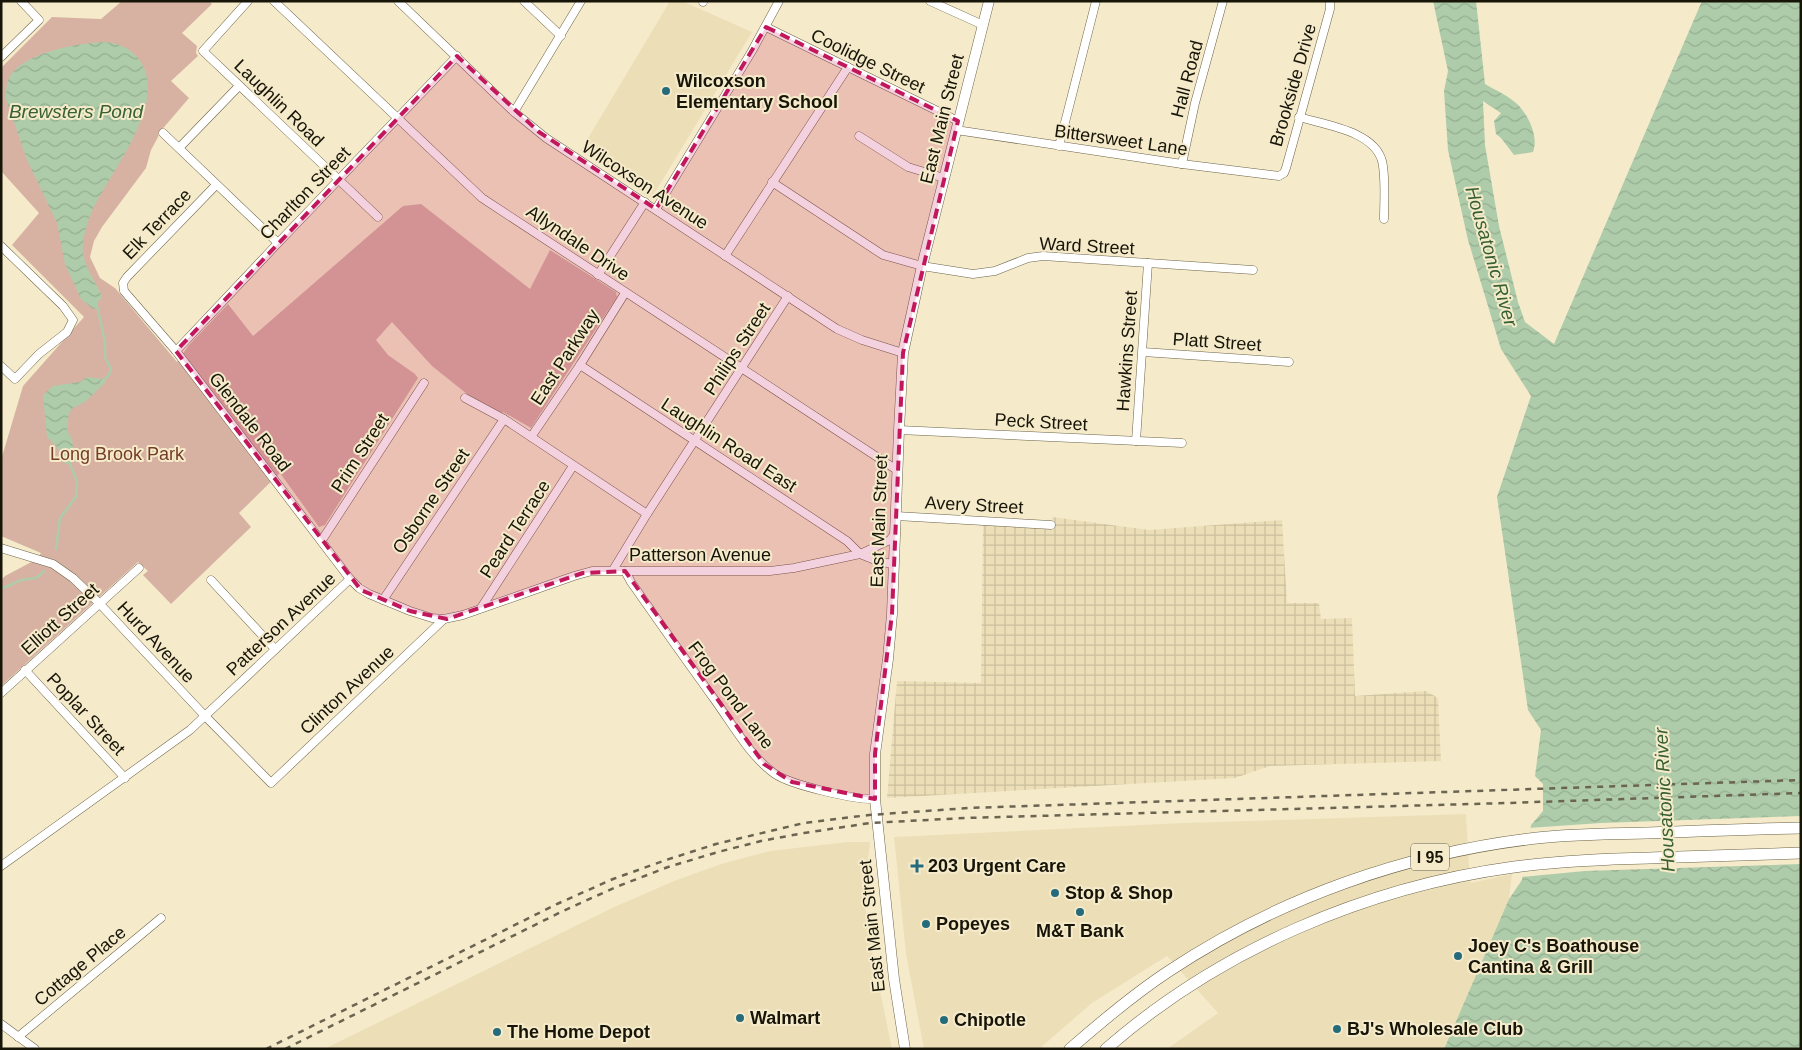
<svg xmlns="http://www.w3.org/2000/svg" width="1802" height="1050" font-family="Arial,sans-serif">
  <defs>
    <pattern id="industrial-grid" width="8" height="8" patternUnits="userSpaceOnUse" patternTransform="scale(1.25)"><rect width="8" height="8" fill="#ecdfb8"/><path d="M0 4h8M4 0v8" fill="none" stroke="#cabe9d"/></pattern>
    <pattern id="water-waves" width="16" height="10" patternUnits="userSpaceOnUse" patternTransform="scale(1.25)"><rect width="16" height="10" fill="#aeccaa"/><path d="M0 5q4-4 8 0t8 0" fill="none" stroke="#95ae91"/></pattern>
  </defs>
  <rect width="100%" height="100%" fill="#f5ebcb"/>
  <g fill="#ecdfb8">
    <polygon points="670,1 682,1 752,32 651,199 581,150"/>
    <polygon points="1466,814 1470,883 1512,874 1509,899 1444,1049 1167,1049 1218,1013 1167,956 1092,1003 1039,1049 924,1049 906,954 894,837 1182,823"/>
    <polygon points="847,842 870,842 864,897 871,946 892,1049 324,1049 612,908 674,881 721,864 770,851"/>
  </g>
  <polygon fill="url(#industrial-grid)" points="1052,517 1149,530 1282,520 1287,603 1319,603 1321,619 1352,618 1355,696 1426,691 1438,698 1441,761 1270,766 1235,778 887,798 897,681 981,683 983,523 1052,528"/>
  <polygon fill="#d7b2a3" points="122,1 209,1 212,4 182,33 197,46 196,53 198,56 171,81 189,98 159,133 158,137 151,150 146,168 102,227 94,241 90,257 100,278 115,288 177,362 189,345 228,304 253,336 403,206 421,204 530,289 550,250 616,292 617,297 531,428 503,412 497,418 432,366 392,322 376,340 388,355 415,374 418,378 325,525 319,527 280,473 239,513 251,527 171,604 143,575 148,571 138,562 1,686 1,580 5,576 37,559 41,553 1,536 1,460 23,386 84,317 12,245 39,213 1,171 1,68 52,17 101,19"/>
  <g fill="url(#water-waves)">
    <path d="M 1433,1 L 1476,1 L 1485,84 C 1495,90 1507,95 1516,103 C 1528,114 1539,136 1533,152 L 1514,155 L 1501,138 L 1496,134 L 1494,121 L 1501,113 L 1483,101 L 1485,145 L 1499,226 L 1518,302 L 1525,322 L 1554,344 L 1702,1 L 1801,1 L 1801,1049 L 1444,1049 L 1509,899 L 1522,880 L 1531,825 L 1543,811 L 1543,784 L 1535,776 L 1541,730 L 1528,710 L 1497,497 L 1531,396 L 1501,349 L 1468,240 L 1448,150 L 1444,91 L 1448,71 Z"/>
    <path d="M 105,42 C 118,43 130,48 138,58 C 172,100 109,173 92,211 C 88,221 84,233 83,244 C 80,262 96,281 102,297 L 98,302 L 98,307 L 93,309 L 81,299 L 65,264 L 57,223 L 27,160 L 6,99 C 6,91 6,83 10,76 C 25,52 79,43 105,42 Z"/>
    <polygon points="87,377 102,379 106,382 85,402 73,408 69,413 67,430 72,439 73,447 84,459 65,464 57,447 47,437 43,395 53,386 80,382"/>
  </g>
  <polygon fill="#f5ebcb" points="1801,816 1801,864 1585,871 1520,877 1528,828 1601,823"/>
  <g fill="none" stroke-linecap="round" stroke-linejoin="round">
    <g stroke="#aeccaa" stroke-width="2.5">
      <polyline points="97,306 105,342 105,357 111,369 109,375 101,382"/>
      <polyline points="56,549 60,518 76,497 77,481 68,460"/>
      <path d="M 1,588 C 9,587 14,582 22,580 C 32,578 37,580 44,571"/>
    </g>
    <defs>
      <g id="minor">
        <polyline points="248,1 203,51 378,217"/>
        <polyline points="274,1 482,198 897,470"/>
        <polyline points="398,1 514,112 546,138 837,329 862,340 903,353"/>
        <polyline points="524,1 561,36"/>
        <polyline points="930,1 983,25"/>
        <polyline points="703,2 703,1"/>
        <polyline points="766,27 958,121"/>
        <polyline points="1,57 39,20 21,1"/>
        <polyline points="514,112 581,1"/>
        <path d="M 1299,117 C 1325,125 1374,131 1382,161 C 1386,177 1384,202 1384,219"/>
        <polyline points="956,130 1182,164 1279,176 1284,173 1286,168 1330,9 1330,1"/>
        <polyline points="163,133 278,243"/>
        <polyline points="859,136 908,167 944,178"/>
        <polyline points="1059,146 1096,1"/>
        <polyline points="179,148 239,86"/>
        <polyline points="1182,164 1195,103 1223,1"/>
        <polyline points="772,182 883,255 922,266 973,274 995,271 1028,258 1043,256 1253,270"/>
        <polyline points="216,185 127,277 123,283 124,291 176,351 350,579"/>
        <polyline points="656,209 752,51 779,1"/>
        <polyline points="1,246 63,306 73,320 67,332 39,354 15,379 1,366"/>
        <polyline points="725,256 848,67"/>
        <polyline points="598,275 645,202"/>
        <polyline points="176,351 278,243 457,56"/>
        <polyline points="1143,352 1289,362"/>
        <polyline points="580,365 847,541 860,554 890,540 895,533"/>
        <polyline points="465,398 504,419 647,514"/>
        <polyline points="899,430 1182,443"/>
        <polyline points="531,437 580,365 625,293"/>
        <polyline points="1136,441 1148,263"/>
        <polyline points="896,516 1051,525"/>
        <polyline points="322,540 424,383"/>
        <polyline points="1,548 53,564 73,578 99,603 205,716 271,783 444,619"/>
        <polyline points="613,570 647,514 788,296"/>
        <path d="M 625,571 L 631,582 C 659,622 688,663 717,703 C 734,727 751,757 775,774 C 791,785 855,800 875,799"/>
        <polyline points="211,580 275,649"/>
        <polyline points="383,600 504,419"/>
        <polyline points="481,608 573,466"/>
        <polyline points="25,670 125,778"/>
        <polyline points="1,693 139,568"/>
        <polyline points="1,866 190,730 350,579 359,588 369,594 410,611 432,618 444,619 463,615 574,576 592,571 770,571 794,568 860,554 880,562 894,564"/>
        <polyline points="1,1024 35,1049"/>
        <polyline points="18,1037 161,918"/>
      </g>
      <polyline id="major" points="905,1049 894,979 875,799 875,754 888,659 892,614 899,430 903,353 922,266 989,1"/>
      <g id="highway">
        <path d="M 1070,1049 C 1102,1021 1134,994 1169,971 C 1279,898 1406,853 1537,838 C 1573,834 1610,834 1647,833 C 1698,831 1749,829 1801,828"/>
        <path d="M 1106,1049 C 1219,950 1366,887 1514,867 C 1559,861 1605,859 1650,858 C 1700,856 1750,855 1801,853"/>
      </g>
    </defs>
    <use href="#minor" stroke="#6c6347" stroke-width="9"/>
    <use href="#major" stroke="#6c6347" stroke-width="11"/>
    <use href="#highway" stroke="#6c6347" stroke-width="12"/>
    <use href="#minor" stroke="#fff" stroke-width="8"/>
    <use href="#major" stroke="#fff" stroke-width="10"/>
    <use href="#highway" stroke="#fff" stroke-width="11"/>
    <g stroke="#6a6451" stroke-width="2.5" stroke-dasharray="6 6" stroke-linecap="butt">
      <polyline points="266,1049 557,904 613,879 666,860 716,844 804,823 869,815 968,808 1801,780"/>
      <polyline points="285,1049 561,912 616,887 668,867 718,852 761,841 804,833 870,823 965,818 1507,803 1801,793"/>
    </g>
  </g>
  <path fill="#c2185b" fill-opacity="0.2" stroke="#c2185b" stroke-width="4" stroke-dasharray="10 6" stroke-linejoin="round" d="M 766,27 L 958,121 L 903,353 L 892,614 L 875,754 L 875,799 L 792,782 L 764,764 L 625,571 L 583,573 L 447,619 L 410,611 L 361,590 L 176,351 L 457,56 L 539,132 L 656,209 Z"/>
  <g fill="#266b7b" stroke="#f5ebcb" stroke-width="2">
    <circle cx="666" cy="91" r="5"/>
    <path d="M914.5 858.5h5v5h5v5h-5v5h-5v-5h-5v-5h5z"/>
    <circle cx="1055" cy="893" r="5"/>
    <circle cx="1080" cy="912" r="5"/>
    <circle cx="926" cy="924" r="5"/>
    <circle cx="1458" cy="956" r="5"/>
    <circle cx="740" cy="1018" r="5"/>
    <circle cx="944" cy="1020" r="5"/>
    <circle cx="1337" cy="1029" r="5"/>
    <circle cx="497" cy="1032" r="5"/>
  </g>
  <g text-anchor="middle" stroke-width="4" stroke-linejoin="round" paint-order="stroke">
    <rect fill="#f5ebcb" stroke="#5a5442" stroke-width="1" x="1411" y="843.5" width="38" height="27" rx="4"/>
    <g font-size="16" font-weight="bold" fill="#171408">
      <text x="1430" y="863">I 95</text>
    </g>
    <g font-size="18" fill="#171408" stroke="#f5ebcb">
      <text transform="translate(868 61) rotate(26)" y="6">Coolidge Street</text>
      <text transform="translate(1187 79) rotate(-75)" y="6">Hall Road</text>
      <text transform="translate(1293 85) rotate(-74)" y="6">Brookside Drive</text>
      <text transform="translate(279 103) rotate(44)" y="6">Laughlin Road</text>
      <text transform="translate(942 119) rotate(-76)" y="6">East Main Street</text>
      <text transform="translate(1121 140) rotate(8)" y="6">Bittersweet Lane</text>
      <text transform="translate(645 185) rotate(33)" y="6">Wilcoxson Avenue</text>
      <text transform="translate(305 193) rotate(-46)" y="6">Charlton Street</text>
      <text transform="translate(157 224) rotate(-46)" y="6">Elk Terrace</text>
      <text transform="translate(578 243) rotate(34)" y="6">Allyndale Drive</text>
      <text transform="translate(1087 246) rotate(3)" y="6">Ward Street</text>
      <text transform="translate(1217 342) rotate(4)" y="6">Platt Street</text>
      <text transform="translate(737 349) rotate(-57)" y="6">Philips Street</text>
      <text transform="translate(1127 351) rotate(-86)" y="6">Hawkins Street</text>
      <text transform="translate(565 357) rotate(-57)" y="6">East Parkway</text>
      <text transform="translate(250 422) rotate(52)" y="6">Glendale Road</text>
      <text transform="translate(1041 422) rotate(3)" y="6">Peck Street</text>
      <text transform="translate(729 445) rotate(33)" y="6">Laughlin Road East</text>
      <text transform="translate(360 453) rotate(-57)" y="6">Prim Street</text>
      <text transform="translate(431 501) rotate(-56)" y="6">Osborne Street</text>
      <text transform="translate(974 505) rotate(3)" y="6">Avery Street</text>
      <text transform="translate(879 521) rotate(-88)" y="6">East Main Street</text>
      <text transform="translate(515 529) rotate(-57)" y="6">Peard Terrace</text>
      <text x="700" y="561">Patterson Avenue</text>
      <text transform="translate(60 619) rotate(-42)" y="6">Elliott Street</text>
      <text transform="translate(281 624) rotate(-43)" y="6">Patterson Avenue</text>
      <text transform="translate(156 642) rotate(47)" y="6">Hurd Avenue</text>
      <text transform="translate(347 690) rotate(-43)" y="6">Clinton Avenue</text>
      <text transform="translate(731 695) rotate(53)" y="6">Frog Pond Lane</text>
      <text transform="translate(86 714) rotate(47)" y="6">Poplar Street</text>
      <text transform="translate(872 926) rotate(-96)" y="6">East Main Street</text>
      <text transform="translate(80 966) rotate(-40)" y="6">Cottage Place</text>
    </g>
    <g font-size="18" font-weight="bold" fill="#171408" stroke="#f5ebcb" text-anchor="start">
      <text x="676" y="87">Wilcoxson<tspan x="676" dy="21">Elementary School</tspan></text>
      <text x="928" y="872">203 Urgent Care</text>
      <text x="1065" y="899">Stop &amp; Shop</text>
      <text x="936" y="930">Popeyes</text>
      <text x="1080" y="937" text-anchor="middle">M&amp;T Bank</text>
      <text x="1468" y="952">Joey C's Boathouse<tspan x="1468" dy="21">Cantina &amp; Grill</tspan></text>
      <text x="750" y="1024">Walmart</text>
      <text x="954" y="1026">Chipotle</text>
      <text x="1347" y="1035">BJ's Wholesale Club</text>
      <text x="507" y="1038">The Home Depot</text>
    </g>
    <g font-size="18" fill="#753c25" stroke="#f5ebcb">
      <text x="117" y="460">Long Brook Park</text>
    </g>
    <g font-size="19" font-style="italic" fill="#386133" stroke="#f5ebcb">
      <text x="76" y="118">Brewsters Pond</text>
      <text transform="translate(1492 256) rotate(74)" y="7">Housatonic River</text>
      <text transform="translate(1664 800) rotate(-93)" y="7">Housatonic River</text>
    </g>
  </g>
  <rect width="1802" height="1050" fill="none" stroke="#171408" stroke-width="5"/>
</svg>
